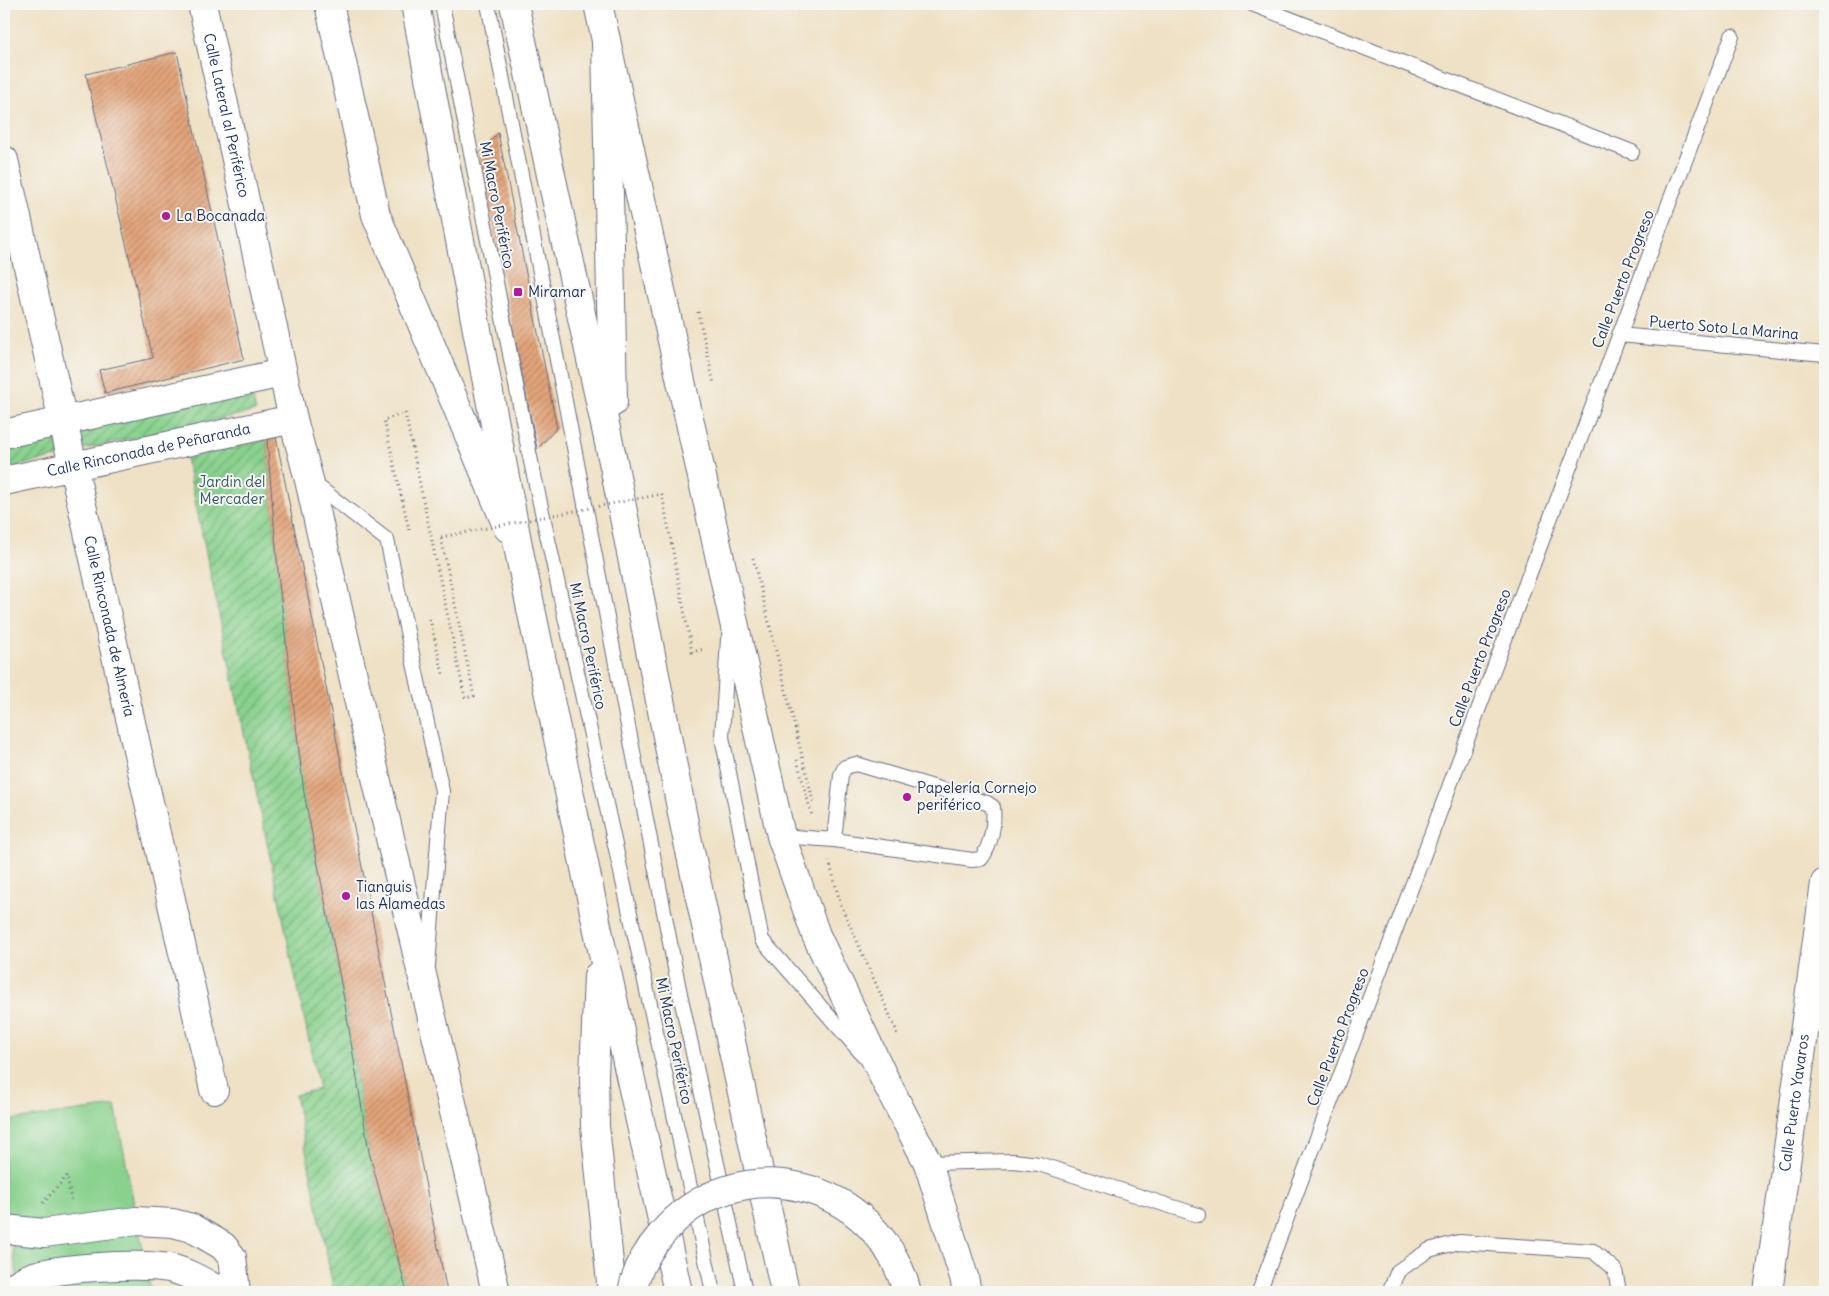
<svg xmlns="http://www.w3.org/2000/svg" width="1829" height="1296" font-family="Delius,sans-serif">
  <defs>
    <pattern id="garden-furrows" width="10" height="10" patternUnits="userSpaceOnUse" patternTransform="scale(1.25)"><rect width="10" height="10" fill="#89d18d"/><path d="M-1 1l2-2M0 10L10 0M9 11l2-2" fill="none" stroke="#6faa76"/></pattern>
    <pattern id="building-hatch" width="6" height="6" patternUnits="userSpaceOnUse" patternTransform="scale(1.25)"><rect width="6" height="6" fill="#e3a47a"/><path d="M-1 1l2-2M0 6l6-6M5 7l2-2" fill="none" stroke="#b78667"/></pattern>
  </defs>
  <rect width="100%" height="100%" fill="#f6f6f2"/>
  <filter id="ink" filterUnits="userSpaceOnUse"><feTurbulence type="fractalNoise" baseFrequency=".02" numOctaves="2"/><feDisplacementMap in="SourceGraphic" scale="10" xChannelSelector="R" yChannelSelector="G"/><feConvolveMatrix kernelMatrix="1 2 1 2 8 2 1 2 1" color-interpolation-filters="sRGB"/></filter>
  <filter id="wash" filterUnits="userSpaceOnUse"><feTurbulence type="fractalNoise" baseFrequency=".0096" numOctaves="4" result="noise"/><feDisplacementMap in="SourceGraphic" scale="20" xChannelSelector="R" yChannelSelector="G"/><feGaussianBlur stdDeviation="1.12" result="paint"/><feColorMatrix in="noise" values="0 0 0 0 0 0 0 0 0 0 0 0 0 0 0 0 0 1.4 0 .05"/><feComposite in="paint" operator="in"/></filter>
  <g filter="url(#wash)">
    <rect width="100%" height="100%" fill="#efe1c5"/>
    <polygon fill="#89d18d" stroke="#528076" points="115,1106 151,1292 20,1292 4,1194 4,1121"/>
    <g fill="url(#garden-furrows)" stroke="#528076">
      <polygon points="250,387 256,411 84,449 78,426"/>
      <polygon points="55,430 61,456 4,469 4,441"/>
      <polygon points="267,440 279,583 304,793 344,999 369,1152 407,1292 334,1292 295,1095 319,1089 186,458"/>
    </g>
    <g id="blocks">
      <g fill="url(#building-hatch)">
        <polygon points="177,52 244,359 105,393 99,370 153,358 86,74"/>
        <polygon points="498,133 557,428 537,449 478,155"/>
        <polygon points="276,437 447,1292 407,1292 369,1152 344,999 304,793 279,583 267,440"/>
      </g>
    </g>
  </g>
  <g filter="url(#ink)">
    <use href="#blocks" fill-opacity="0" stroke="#656d82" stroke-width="1"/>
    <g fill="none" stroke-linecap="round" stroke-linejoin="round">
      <defs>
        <g id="lane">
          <polyline points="442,4 530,457 713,1292"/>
          <polyline points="488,4 679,989 745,1292"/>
          <polyline points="1252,4 1632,152"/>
          <polyline points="1619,335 1825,354"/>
          <polyline points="312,482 387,540 442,791 428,965"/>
          <polyline points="728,639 722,737 762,940 863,1055"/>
          <path d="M 781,836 L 834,840 L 972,860 L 981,859 C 991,846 995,824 993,807 L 987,803 L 856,764 L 845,767 L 841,775 L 834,840"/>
          <polyline points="928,1163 1013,1161 1039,1164 1198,1215"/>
          <polyline points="1259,1292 1732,36"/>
          <polyline points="1389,1292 1398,1271 1429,1250 1459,1242 1593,1251 1615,1270 1619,1292"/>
        </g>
        <g id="street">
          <path id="s1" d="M 202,4 L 293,419 L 309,480 L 374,769 L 496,1292"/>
          <polyline points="598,4 781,836 816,935 884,1078 928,1163 964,1277 967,1292"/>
          <path id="s2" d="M 4,160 L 214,1090"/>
          <polyline points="4,434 282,373"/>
          <path id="s3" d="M 4,481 L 293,419"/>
          <polyline points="4,1229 44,1233 136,1221 173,1223 192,1228 223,1246 232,1257 236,1292"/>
          <path d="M 7,1292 C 13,1288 19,1282 26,1279 C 51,1267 141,1263 169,1268 C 188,1272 205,1283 221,1292"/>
          <path id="s4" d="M 1768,1292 L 1825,883"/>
        </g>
        <polyline id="secondary" points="329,4 376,215 508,528"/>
        <g id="highway">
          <polyline points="415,4 520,556 600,940 678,1292"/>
          <polyline points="514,4 614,466 685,828 785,1292"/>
          <polyline points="606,40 613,402"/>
          <polyline points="598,976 594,1076 595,1126 612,1292"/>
        </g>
      </defs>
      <use href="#lane" stroke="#656d82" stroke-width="16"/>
      <use href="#street" stroke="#656d82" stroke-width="30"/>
      <use href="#secondary" stroke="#656d82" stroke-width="30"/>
      <use href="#highway" stroke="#656d82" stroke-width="30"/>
      <g stroke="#656d82" stroke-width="3" stroke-dasharray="1 4" stroke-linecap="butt">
        <polyline points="698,312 714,384"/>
        <polyline points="662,494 692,652 704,649"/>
        <polyline points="409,530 384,420 405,413 465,698 474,696 441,537"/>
        <polyline points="753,558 814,804"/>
        <polyline points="430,619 443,674 440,674"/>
        <polyline points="797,760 812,816"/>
        <polyline points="829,861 841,905 898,1034"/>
        <polyline points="43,1203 67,1176 71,1200"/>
      </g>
      <use href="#lane" stroke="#fff" stroke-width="14"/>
      <use href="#street" stroke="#fff" stroke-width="28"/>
      <use href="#secondary" stroke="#fff" stroke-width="28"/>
      <use href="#highway" stroke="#fff" stroke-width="28"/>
      <defs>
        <path id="highway-bridge" d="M 632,1292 C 636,1271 647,1251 661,1235 C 736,1144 878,1180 907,1292"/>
      </defs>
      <use href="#highway-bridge" stroke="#656d82" stroke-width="30" stroke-linecap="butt"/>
      <polyline stroke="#656d82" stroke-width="3" stroke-dasharray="1 4" stroke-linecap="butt" points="441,537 662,494"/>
      <use href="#highway-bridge" stroke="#fff" stroke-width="28"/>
    </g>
  </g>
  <g fill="#b5179e" stroke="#f6f6f2" stroke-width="2">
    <circle cx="166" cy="216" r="5"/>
    <rect x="513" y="287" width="10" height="10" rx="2.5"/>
    <circle cx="907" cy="797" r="5"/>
    <circle cx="346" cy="896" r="5"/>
  </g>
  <g text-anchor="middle" stroke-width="4" stroke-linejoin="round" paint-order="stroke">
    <g font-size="15" fill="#1b2f5e" stroke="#f6f6f2">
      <text dy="5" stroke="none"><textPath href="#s1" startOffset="114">Calle Lateral al Periférico</textPath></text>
      <text transform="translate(497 205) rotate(79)" y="5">Mi Macro Periférico</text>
      <text transform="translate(1623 279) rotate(-69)" y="5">Calle Puerto Progreso</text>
      <text transform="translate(1724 328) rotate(5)" y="5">Puerto Soto La Marina</text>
      <text dy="5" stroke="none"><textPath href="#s3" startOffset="148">Calle Rinconada de Peñaranda</textPath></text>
      <text dy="5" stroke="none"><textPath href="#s2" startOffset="478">Calle Rinconada de Almería</textPath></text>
      <text transform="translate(588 646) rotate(78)" y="5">Mi Macro Periférico</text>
      <text transform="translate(1480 658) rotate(-69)" y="5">Calle Puerto Progreso</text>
      <text transform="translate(1338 1037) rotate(-69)" y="5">Calle Puerto Progreso</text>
      <text transform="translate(674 1041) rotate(78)" y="5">Mi Macro Periférico</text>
      <text dy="5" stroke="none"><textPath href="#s4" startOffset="191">Calle Puerto Yavaros</textPath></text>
    </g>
    <g font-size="15" fill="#1b2f5e" stroke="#f6f6f2" text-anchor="start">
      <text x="176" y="221">La Bocanada</text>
      <text x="528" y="297">Miramar</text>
      <text x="917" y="793">Papelería Cornejo<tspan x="917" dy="17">periférico</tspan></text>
      <text x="356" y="892">Tianguis<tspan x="356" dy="17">las Alamedas</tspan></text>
    </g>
    <g font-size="15" fill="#36586a" stroke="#f6f6f2">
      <text x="232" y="487">Jardin del<tspan x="232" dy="17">Mercader</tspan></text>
    </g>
  </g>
  <rect width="1829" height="1296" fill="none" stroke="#f6f6f2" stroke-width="20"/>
</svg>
